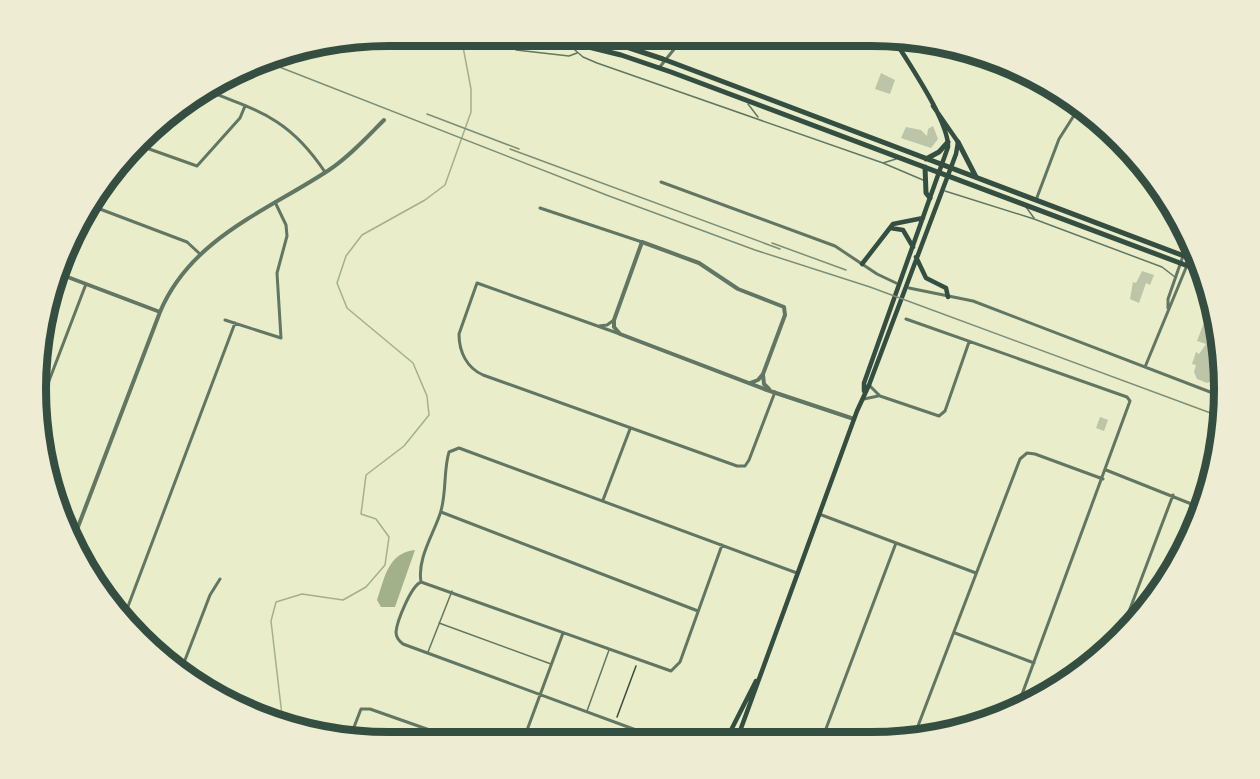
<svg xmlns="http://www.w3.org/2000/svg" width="1260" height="779" viewBox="0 0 1260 779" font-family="Cabin,sans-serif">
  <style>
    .water { fill: #a3b18a }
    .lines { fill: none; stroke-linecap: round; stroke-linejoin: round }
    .stream { stroke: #a3b18a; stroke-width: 1.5 }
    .building { fill: #bcc5a7 }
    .path { stroke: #344e41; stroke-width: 1.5 }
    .service { stroke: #617663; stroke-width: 1.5 }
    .minor { stroke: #617663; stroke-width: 3 }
    .tertiary { stroke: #617663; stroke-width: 4 }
    .secondary { stroke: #344e41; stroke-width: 4.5 }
    .trunk { stroke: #344e41; stroke-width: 5 }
    .rail { stroke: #7c8e77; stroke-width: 1.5 }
    .rim { fill: none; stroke: #344e41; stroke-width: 8 }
  </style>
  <rect width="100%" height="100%" fill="#e9edc9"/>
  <!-- water -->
  <path class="water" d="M415,550L395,607H381L377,600C385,577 388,553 415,550Z"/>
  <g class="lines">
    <!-- stream -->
    <path class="stream" d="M283,724L271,621L276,602L302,594L343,600L366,587L385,565L389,537L376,519L361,514L366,475L404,446L429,415L427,396L413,363L347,308L337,283L346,256L362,235L425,200L445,185L471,112V89L461,36"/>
  </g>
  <!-- building -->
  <path class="building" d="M881,73L895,80L890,94L875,89Z
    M933,126L938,139L931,148L901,138L906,127L921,130L927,136L928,129Z
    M1142,271L1154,275L1150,285L1146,283L1139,303L1130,299L1133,282L1136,283Z
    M1209,309L1221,343L1219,373L1214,380L1207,383L1197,379L1194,372L1196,365L1192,364L1196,352L1199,354L1206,344L1197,341Z
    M1100,417L1108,420L1104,431L1096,428Z"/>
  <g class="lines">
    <!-- path -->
    <path class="path" d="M617,717L636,666"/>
    <!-- service -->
    <path class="service" d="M568,44L583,57L597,63L883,163L923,180
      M516,50L569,56L577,53
      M748,104L758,117
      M883,163L896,159
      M945,191L1034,219L1162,267L1175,277
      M1026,207L1034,218
      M439,623L551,664
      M428,652L452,591
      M587,711L609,650"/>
    <!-- minor -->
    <path class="minor" d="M659,68L683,38
      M208,91C263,112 291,121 325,172
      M138,145L197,166L240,118L245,106
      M661,182L835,246L877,274L896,283
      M1036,200L1059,139L1080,106
      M92,206L187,242L200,254
      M540,208L642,242
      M909,288L973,301L1218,395
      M1168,308V299L1183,256
      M906,319L1127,397L1130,401L1017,708
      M225,320L281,338L277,273L287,236L286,225L275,202
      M599,326L607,325L614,320
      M620,334L477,283L459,334C459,352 467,368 483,375L737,466H745L749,460L775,392
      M1145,367L1190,258
      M869,385L880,396L939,416L945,411L969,342
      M864,399L878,396
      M39,407L86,284
      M1106,470L1199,507
      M603,500L630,429
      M441,512L698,611
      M819,514L976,573
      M421,582C417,559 433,535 440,514C447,494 443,472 449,452L459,448L797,573
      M421,582L671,671L680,662L722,545
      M421,582C411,586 397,621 396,632C396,638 399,641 403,644L666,741
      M124,617L235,323
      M1122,630L1173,495
      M955,633L1034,663
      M180,673L210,595L220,579
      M913,739L1020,459L1027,453L1035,454L1103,479
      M349,740L361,709H370L458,740
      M523,741L563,633
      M821,742L896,543"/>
    <!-- tertiary -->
    <path class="tertiary" d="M57,273L160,312
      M763,375L764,384L769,389
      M750,383L758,380L763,374L785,315L784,307L738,289L699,263L642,242L614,320V327L620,334L764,389L854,419
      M73,540L160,312C191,238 267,211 329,170C350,156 367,137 384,120"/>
    <!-- secondary -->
    <path class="secondary" d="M890,228L903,230L913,247
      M916,257L926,278L946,288L948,297
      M862,264L893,224L923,218
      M864,391V383L948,147C949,121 908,63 894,39
      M725,742L756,681
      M736,742L857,411L869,385L956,154L958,142L933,106"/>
    <!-- trunk -->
    <path class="trunk" d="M548,37L621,55L671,72L1196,269
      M596,37L663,59L1192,259
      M958,142L976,177
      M926,159L939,152L948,142
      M925,167L926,193L930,198"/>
    <!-- rail -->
    <path class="rail" d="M264,61L609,196L755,250L870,287L1216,415
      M427,114L519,149
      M510,149L780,249
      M772,243L846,270"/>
  </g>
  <!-- crop -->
  <path d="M0 0H1260V779H0ZM389 46H871A343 343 0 0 1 1214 389V389A343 343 0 0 1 871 732H389A343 343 0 0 1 46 389V389A343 343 0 0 1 389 46Z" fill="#eeecd3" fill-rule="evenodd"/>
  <path class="rim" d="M389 46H871A343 343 0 0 1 1214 389V389A343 343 0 0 1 871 732H389A343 343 0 0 1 46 389V389A343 343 0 0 1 389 46Z"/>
</svg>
